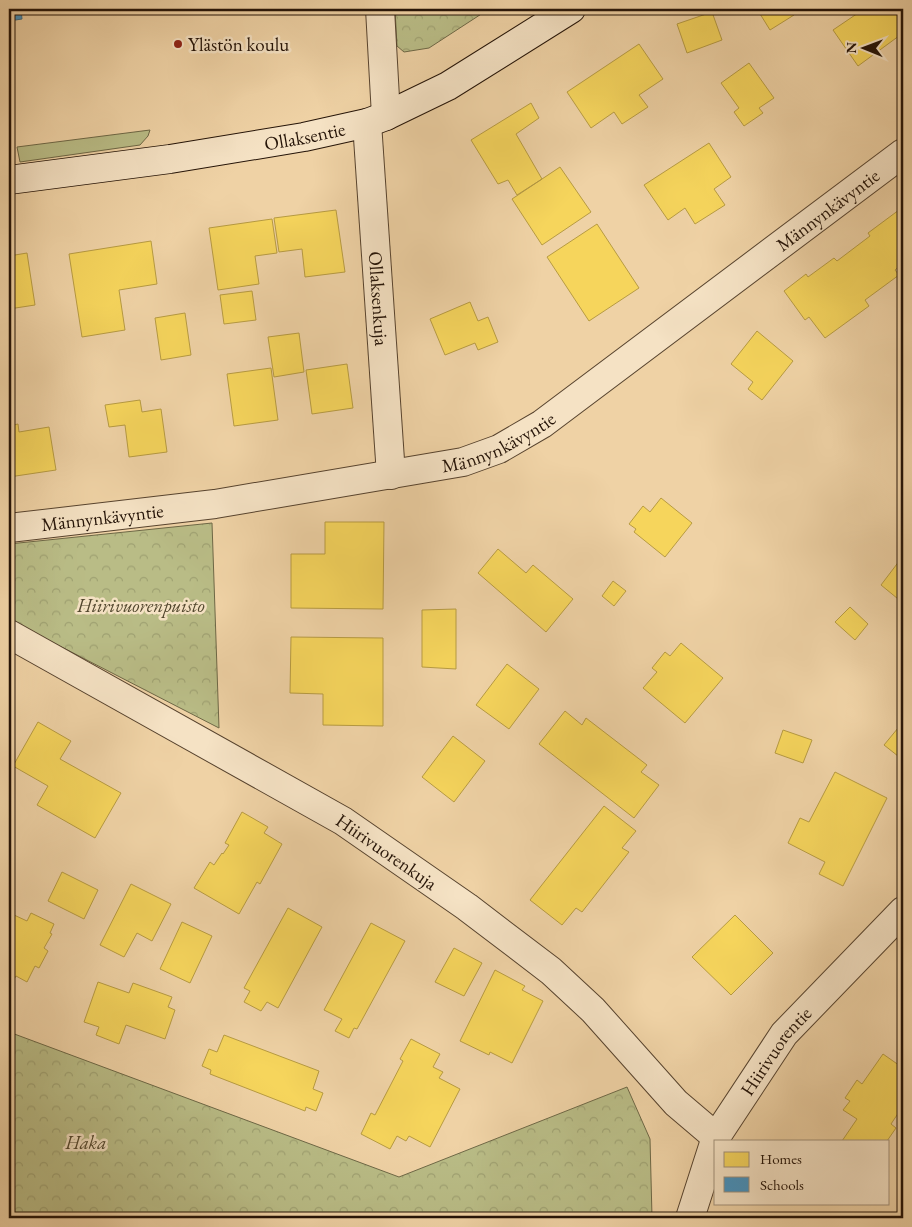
<svg xmlns="http://www.w3.org/2000/svg" width="912" height="1227" viewBox="0 0 912 1227" font-family="'EB Garamond',serif">
  <style>
    .grass { fill: #b9bc86; stroke: #6e6846 }
    .forest { fill: url(#forest-crowns); stroke: #6e6846 }
    .homes { fill: #f6d55c; stroke: #b79b42 }
    .schools { fill: #4393c3; stroke: #3a6d8b }
    .lines { fill: none; stroke-linecap: round; stroke-linejoin: round }
    .street-casing { stroke: #57432e; stroke-width: 30 }
    .secondary-casing { stroke: #241307; stroke-width: 30 }
    .street { stroke: #f5e2c4; stroke-width: 28 }
    .secondary { stroke: #f5e2c4; stroke-width: 28 }
    .poi-dot { fill: #8f2418; stroke: #f5e2c4; stroke-width: 2 }
    .labels { text-anchor: middle; dominant-baseline: central; stroke-width: 5; stroke-linejoin: round; paint-order: stroke }
    .poi-label { font-size: 19px; fill: #241307; stroke: #f5e2c4; text-anchor: start }
    .street-label { font-size: 19px; fill: #241307; stroke: #f5e2c4 }
    .park-label { font-size: 19px; font-style: italic; fill: #51462d; stroke: #f5e2c4 }
  </style>
  <defs>
    <pattern id="forest-crowns" width="20" height="18" patternUnits="userSpaceOnUse" patternTransform="scale(1.25)"><rect width="20" height="18" fill="#b9bc86"/><path d="M2 6a3 3 0 1 1 6 0M12 15a3 3 0 1 1 6 0" fill="none" stroke="#9fa172"/></pattern>
  </defs>
  <rect width="100%" height="100%" fill="#efd2a5"/>
  <filter id="stains"><feTurbulence type="fractalNoise" baseFrequency=".004" numOctaves="4"/><feColorMatrix values="0 0 0 0 .2 0 0 0 0 .09 0 0 0 0 .02 0 0 0 .5 -.17"/></filter>
  <radialGradient id="worn" r=".72"><stop offset=".6" stop-color="#630" stop-opacity="0"/><stop offset="1" stop-color="#630" stop-opacity=".3"/></radialGradient>
  <!-- grass -->
  <path class="grass" d="M150,130L148,136L140,145L20,162L17,147Z"/>
  <!-- forest -->
  <path class="forest" d="M395,9H489L429,48L404,52L397,46Z
    M212,523L219,728L9,620V544Z
    M9,1032L399,1177L627,1087L650,1139L652,1217L383,1214L381,1218H9Z"/>
  <!-- homes -->
  <path class="homes" d="M757,9H790L794,15L770,30Z
    M864,9H898L903,17V33L858,66L833,30Z
    M712,12L722,40L687,53L677,24Z
    M639,44L663,79L639,95L648,107L622,124L614,112L591,128L567,92Z
    M749,63L774,98L759,108L763,113L744,126L734,112L739,108L721,83Z
    M531,103L539,118L516,134L542,179L517,195L508,180L498,184L471,140Z
    M709,143L731,177L714,189L725,205L695,224L685,208L668,220L644,185Z
    M560,167L591,212L542,245L512,199Z
    M903,207V263L895,270L899,275L865,300L869,306L825,338L809,317L805,320L784,291L806,274L808,277L834,258L837,261L870,236L868,233Z
    M336,210L345,272L305,277L302,249L279,252L274,218Z
    M272,219L277,253L255,256L259,284L218,290L209,228Z
    M597,224L639,288L589,321L547,257Z
    M151,241L157,284L119,290L125,330L82,337L69,254Z
    M27,253L35,305L9,309V256Z
    M252,291L256,320L224,324L220,295Z
    M470,302L478,321L488,317L498,342L478,350L475,343L445,355L430,319Z
    M185,313L191,355L161,360L155,318Z
    M757,331L793,361L762,400L748,389L753,382L731,364Z
    M299,333L304,372L274,377L268,337Z
    M347,364L353,408L312,414L306,370Z
    M271,368L278,420L234,426L227,374Z
    M140,400L142,412L161,409L167,452L129,457L125,425L109,427L105,405Z
    M18,424L19,432L49,427L56,470L9,477V426Z
    M661,498L692,523L665,557L634,532L636,529L629,524L643,506L650,512Z
    M325,522H384L383,609L291,608V554H325Z
    M498,549L526,573L533,565L573,599L546,632L478,573Z
    M903,556V603L881,585Z
    M613,581L626,591L614,606L602,596Z
    M850,607L868,624L855,640L835,622Z
    M456,609V669L422,667V610Z
    M291,637L383,638V726L323,725V694L290,693Z
    M681,643L723,678L685,723L643,688L657,672L652,668L665,652L670,656Z
    M507,664L539,689L509,729L476,705Z
    M565,711L582,725L586,718L647,765L641,772L659,785L634,818L539,744Z
    M38,722L71,741L60,759L121,793L95,838L37,805L48,786L13,766Z
    M903,722V760L884,745Z
    M783,730L812,740L803,763L775,753Z
    M453,736L485,761L454,802L422,777Z
    M835,772L887,798L843,886L819,874L825,862L788,843L800,818L809,822Z
    M604,806L636,831L622,848L629,852L582,912L576,908L562,925L530,900Z
    M242,812L268,827L264,833L282,844L260,884L257,882L239,914L194,888L210,862L214,865L222,853L223,854L229,845L225,843Z
    M62,872L98,890L84,919L48,901Z
    M131,884L171,904L152,941L137,933L124,957L100,945Z
    M288,908L322,927L278,1008L267,1002L261,1011L244,1002L250,991L244,988Z
    M31,913L54,924L50,933L52,934L44,948L48,951L39,968L35,966L27,982L16,976L10,986L9,985V925L14,915L27,921Z
    M735,915L773,953L731,995L692,957Z
    M182,922L212,936L190,983L160,969Z
    M371,923L405,941L357,1029L354,1028L349,1038L335,1031L342,1019L324,1010Z
    M454,948L482,963L464,996L435,982Z
    M495,970L525,986L522,990L543,1001L512,1063L490,1052L489,1055L460,1041Z
    M98,982L129,993L133,983L172,997L168,1007L175,1010L165,1039L126,1025L119,1044L96,1035L99,1027L84,1022Z
    M224,1035L319,1071L313,1089L323,1093L316,1111L306,1107L305,1111L210,1074L211,1070L202,1066L209,1049L217,1052Z
    M411,1039L440,1054L433,1067L443,1072L439,1078L460,1089L430,1147L409,1136L406,1141L397,1136L390,1149L361,1134L371,1113L375,1115L403,1061L400,1059Z
    M883,1054L903,1068V1106L891,1124L896,1128L887,1141H842L857,1119L843,1110L850,1101L845,1098L857,1080L862,1084Z"/>
  <!-- schools -->
  <path class="schools" d="M9,9H21L22,19L9,21Z
    M219,9H244V10L219,12Z"/>
  <g class="lines">
    <defs>
      <g id="street">
        <path d="M380,9L386,116"/>
        <path id="s1" d="M367,123L391,475"/>
        <path id="s2" d="M9,528L215,504L463,462L499,449L542,424L903,153"/>
        <path id="s3" d="M9,634L343,821L467,907L551,971L593,1010L676,1103L716,1137"/>
        <path id="s4" d="M690,1218L716,1137L784,1034L903,911"/>
      </g>
      <g id="secondary">
        <path id="s5" d="M9,180L170,159L304,137L367,123L386,116L448,86L571,9"/>
      </g>
    </defs>
    <!-- street casing -->
    <use href="#street" class="street-casing"/>
    <!-- secondary casing -->
    <use href="#secondary" class="secondary-casing"/>
    <!-- street -->
    <use href="#street" class="street"/>
    <!-- secondary -->
    <use href="#secondary" class="secondary"/>
  </g>
  <!-- markers -->
  <circle class="poi-dot" cx="178" cy="44" r="5"/>
  <g class="labels">
    <!-- poi labels -->
    <g class="poi-label">
      <text x="188" y="44">Ylästön koulu</text>
    </g>
    <!-- street labels -->
    <g class="street-label">
      <text stroke="none"><textPath href="#s5" startOffset="299">Ollaksentie</textPath></text>
      <text stroke="none"><textPath href="#s2" startOffset="904">Männynkävyntie</textPath></text>
      <text stroke="none"><textPath href="#s1" startOffset="176">Ollaksenkuja</textPath></text>
      <text stroke="none"><textPath href="#s2" startOffset="499">Männynkävyntie</textPath></text>
      <text stroke="none"><textPath href="#s2" startOffset="94">Männynkävyntie</textPath></text>
      <text stroke="none"><textPath href="#s3" startOffset="436">Hiirivuorenkuja</textPath></text>
      <text stroke="none"><textPath href="#s4" startOffset="190">Hiirivuorentie</textPath></text>
    </g>
    <!-- park labels -->
    <g class="park-label">
      <text x="141" y="605">Hiirivuorenpuisto</text>
      <text x="86" y="1142">Haka</text>
    </g>
  </g>
  <!-- margin -->
  <rect width="912" height="1227" fill="none" stroke="#efd2a5" stroke-width="30"/>
  <rect x="10" y="10" width="892" height="1207" fill="none" stroke="#241307" stroke-width="2.5"/>
  <rect x="15" y="15" width="882" height="1197" fill="none" stroke="#241307"/>
  <!-- legend -->
  <rect x="714" y="1140" width="175" height="65" fill="#f5e2c4" stroke="#a18f78"/>
  <rect x="724" y="1152" width="25" height="15" fill="#f6d55c" stroke="#a18f78"/>
  <text x="760" y="1164" font-size="15" fill="#241307">Homes</text>
  <rect x="724" y="1177" width="25" height="15" fill="#4393c3" stroke="#a18f78"/>
  <text x="760" y="1190" font-size="15" fill="#241307">Schools</text>
  <!-- north arrow -->
  <g transform="translate(864 48) rotate(271)" stroke="#f5e2c4" stroke-width="4" paint-order="stroke">
  <path d="M0-4L9 19L0 12L-9 19Z" fill="#241307"/>
  <text y="-8" font-size="14" font-weight="bold" text-anchor="middle" fill="#241307">N</text>
  </g>
  <rect width="100%" height="100%" filter="url(#stains)"/>
  <rect width="100%" height="100%" fill="url(#worn)"/>
</svg>
